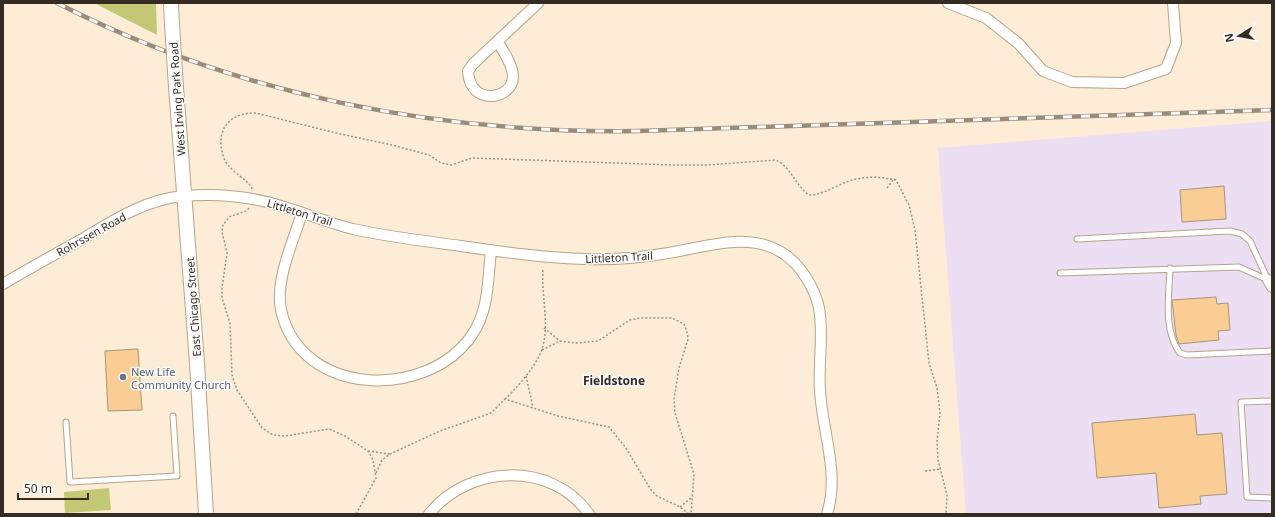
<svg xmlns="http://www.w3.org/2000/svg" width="1275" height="517" viewBox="0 0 1275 517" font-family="'Noto Sans',sans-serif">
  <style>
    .industrial { fill: #eddff3 }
    .green { fill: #c3c874 }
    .building { fill: #f9cd93; stroke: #a8957b }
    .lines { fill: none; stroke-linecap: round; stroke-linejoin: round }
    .lane-casing { stroke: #b7a38a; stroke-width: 7 }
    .street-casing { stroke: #b7a38a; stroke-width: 12 }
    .secondary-casing { stroke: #b7a38a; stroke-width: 16 }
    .path { stroke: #9f9282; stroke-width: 1.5; stroke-dasharray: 2 2; stroke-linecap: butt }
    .lane { stroke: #fff; stroke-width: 5 }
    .street { stroke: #fff; stroke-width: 10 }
    .secondary { stroke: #fff; stroke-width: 14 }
    .rail-casing { stroke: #998c7c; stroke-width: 4.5 }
    .rail { stroke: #fcfcfc; stroke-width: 3; stroke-dasharray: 9; stroke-linecap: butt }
    .secondary-bridge-casing { stroke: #b7a38a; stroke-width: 16; stroke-linecap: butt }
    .secondary-bridge { stroke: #fff; stroke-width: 14 }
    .worship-dot { fill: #6b7280; stroke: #fcfcfc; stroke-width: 1.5 }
    .labels { text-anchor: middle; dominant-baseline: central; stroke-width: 3; stroke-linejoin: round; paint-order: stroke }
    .street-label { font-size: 11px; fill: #342c22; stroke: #fcfcfc }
    .worship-label { font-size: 11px; fill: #5b616d; stroke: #fcfcfc; text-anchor: start }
    .neighbourhood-label { font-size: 12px; font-weight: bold; fill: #342c22; stroke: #fcfcfc }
  </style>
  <rect width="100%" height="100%" fill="#fdecd6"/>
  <!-- industrial -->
  <path class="industrial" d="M1272,121V514H966L938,148Z"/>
  <!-- green -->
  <path class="green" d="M94,3H156L157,35Z
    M109,488L111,510L65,513L64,492Z"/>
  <!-- building -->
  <path class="building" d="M1224,186L1226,219L1182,222L1180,190Z
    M1216,297L1217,304L1228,303L1230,330L1218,331L1219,340L1179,344L1176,335L1172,300Z
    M138,349L142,410L108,411L105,351Z
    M1195,414L1197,435L1222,433L1227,494L1200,496L1201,504L1159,508L1156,473L1097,478L1092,423Z"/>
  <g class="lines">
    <defs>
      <path id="lane" d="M1077,239L1230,231L1242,234L1250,241L1268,280
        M1170,268C1169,295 1163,331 1180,353L1187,355L1272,351
        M1060,273L1239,267L1268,280
        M1272,401L1241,402L1247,497L1272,498
        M66,422L70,482L177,476L173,416"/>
      <path id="street" d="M948,3L986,18L1019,44L1043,71L1072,82L1124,83L1166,69L1176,43L1173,3
        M497,42C503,49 513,67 513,76C514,99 470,108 468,71L473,64L538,3
        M302,213C293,242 275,280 281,310C300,397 427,401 472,335C489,311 488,278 491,250
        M1268,280L1272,287
        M3,284C30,268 57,253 84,238C114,220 147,199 183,196C216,193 249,196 281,206C305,213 329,223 353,229C389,237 425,241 461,246C503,252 544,258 586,259C611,260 637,258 662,254C701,249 748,229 784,254C801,265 815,289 819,308C824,335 818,363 820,390C822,431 840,473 827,514
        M429,514C468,465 551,460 589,514"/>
      <path id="secondary" d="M171,3L172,25
        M176,87L197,363L206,514"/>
    </defs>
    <!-- lane casing -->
    <use href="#lane" class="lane-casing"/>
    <!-- street casing -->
    <use href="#street" class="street-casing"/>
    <!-- secondary casing -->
    <use href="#secondary" class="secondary-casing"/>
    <!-- path -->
    <path class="path" d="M887,188L893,180
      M252,189C250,180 229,172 224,158C214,131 229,112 256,113L336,133L392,145L429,155L441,163L451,165L472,158L673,165H707L776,160C792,168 795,185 809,195C821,195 832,188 844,183C860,176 879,176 896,180L909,205L915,230L929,363L937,388L940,413L937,442L938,460L947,495L946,514
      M249,208L246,211L229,217L223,225L222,232L227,253L222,288V298L230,323L232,375L237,390L262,428L273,435L285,436L329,429L345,436L368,451L373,460L376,478L356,514
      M544,328L560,341
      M542,350L560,341L577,343L598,341L630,320L640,318H672L684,324L687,332L688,339L679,368L674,399L675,413L694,474L691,514
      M526,376L533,407
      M505,399C517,388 537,365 542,349C550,325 541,295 543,269
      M368,451L390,454
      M925,471L941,469
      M376,473L382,460L390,454L440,431L491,413L505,399L558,416L609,427L626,448L651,490L657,496L680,507L689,514
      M680,507L691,498"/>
    <!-- lane -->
    <use href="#lane" class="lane"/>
    <!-- street -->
    <use href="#street" class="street"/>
    <!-- secondary -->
    <use href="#secondary" class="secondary"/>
    <defs>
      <path id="rail" d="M57,3C237,95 438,134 639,131L1272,110"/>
    </defs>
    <!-- rail casing -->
    <use href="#rail" class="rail-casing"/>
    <!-- rail -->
    <use href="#rail" class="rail"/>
    <defs>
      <path id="secondary-bridge" d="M172,25L176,87"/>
    </defs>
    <!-- secondary-bridge casing -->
    <use href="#secondary-bridge" class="secondary-bridge-casing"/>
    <!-- secondary-bridge -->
    <use href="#secondary-bridge" class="secondary-bridge"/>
  </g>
  <!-- markers -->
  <circle class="worship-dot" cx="123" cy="377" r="4"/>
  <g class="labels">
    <!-- street labels -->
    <g class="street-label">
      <text transform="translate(177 99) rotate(-94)">West Irving Park Road</text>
      <text transform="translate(300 212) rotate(17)">Littleton Trail</text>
      <text transform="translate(91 234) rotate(-29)">Rohrssen Road</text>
      <text transform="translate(619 257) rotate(-3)">Littleton Trail</text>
      <text transform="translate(193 307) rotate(-94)">East Chicago Street</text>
    </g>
    <!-- worship labels -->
    <g class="worship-label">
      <text x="131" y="371">New Life<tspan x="131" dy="13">Community Church</tspan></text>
    </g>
    <!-- neighbourhood labels -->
    <g class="neighbourhood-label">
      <text x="614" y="380">Fieldstone</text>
    </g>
  </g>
  <!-- border -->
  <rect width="1275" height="517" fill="none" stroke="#342c22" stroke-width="8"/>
  <!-- north arrow -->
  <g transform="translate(1239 36) rotate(259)" stroke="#fcfcfc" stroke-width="3" paint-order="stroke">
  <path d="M0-3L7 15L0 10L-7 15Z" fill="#342c22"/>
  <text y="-6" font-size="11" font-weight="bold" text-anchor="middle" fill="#342c22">N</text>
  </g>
  <!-- scale -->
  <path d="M18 493v6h70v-6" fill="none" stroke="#342c22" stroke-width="2"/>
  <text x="24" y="493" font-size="12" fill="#342c22" stroke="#fcfcfc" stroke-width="3" paint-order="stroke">50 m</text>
</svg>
